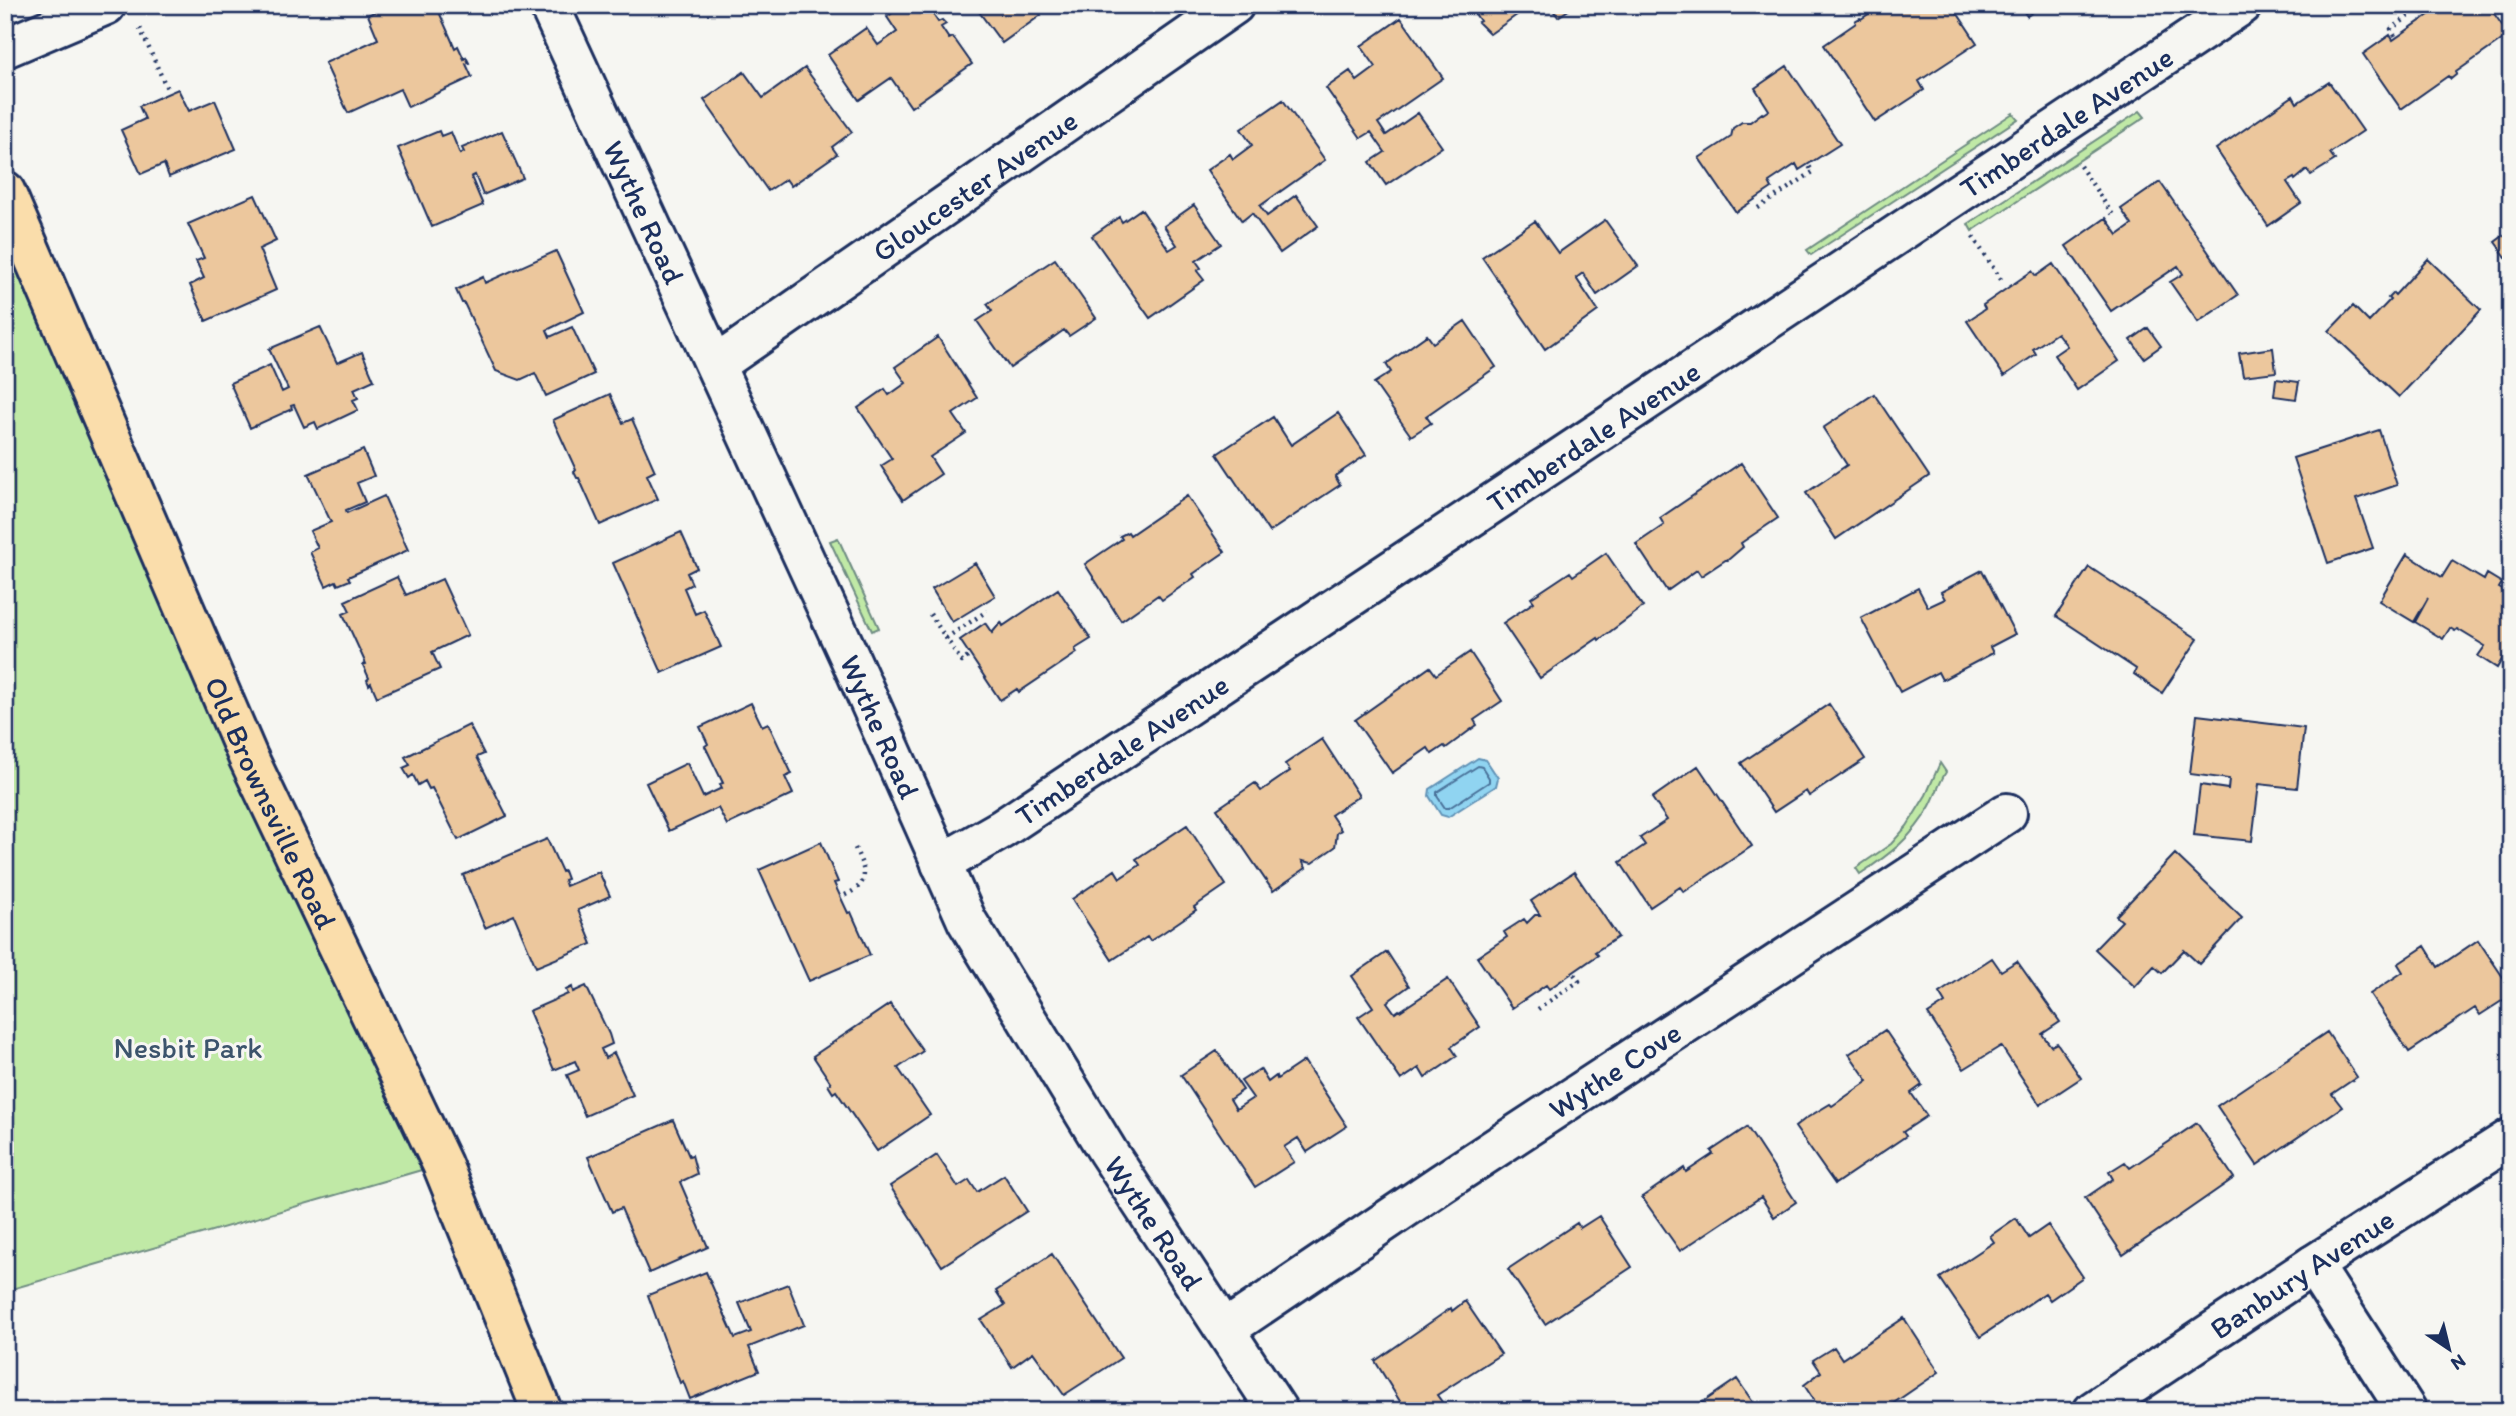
<svg xmlns="http://www.w3.org/2000/svg" width="2516" height="1416" viewBox="0 0 2516 1416" font-family="Itim,sans-serif">
  <style>
    .green { fill: #c0e9a6; stroke: #6e8c82; stroke-width: 2 }
    .water { fill: #90d4f1; stroke: #6192b6; stroke-width: 2 }
    .lines { fill: none; stroke-linecap: round; stroke-linejoin: round }
    .shore { stroke: #4a7199; stroke-width: 2 }
    .building { fill: #ecc79d; stroke: #1b2f5e; stroke-width: 2 }
    .minor-casing { stroke: #1b2f5e; stroke-width: 44 }
    .major-casing { stroke: #1b2f5e; stroke-width: 44 }
    .path { stroke: #1b2f5e; stroke-width: 4.5; stroke-dasharray: 2 5; stroke-linecap: butt }
    .minor { stroke: #f6f6f2; stroke-width: 38 }
    .major { stroke: #faddab; stroke-width: 38 }
    .labels { text-anchor: middle; dominant-baseline: central; stroke-width: 6; stroke-linejoin: round; paint-order: stroke }
    .street-label { font-size: 30px; fill: #1b2f5e; stroke: #f6f6f2 }
    .park-label { font-size: 30px; fill: #3c546c; stroke: #f6f6f2 }
  </style>
  <rect width="100%" height="100%" fill="#f6f6f2"/>
  <filter id="ink" filterUnits="userSpaceOnUse"><feTurbulence type="fractalNoise" baseFrequency=".0143" numOctaves="2"/><feDisplacementMap in="SourceGraphic" scale="14" xChannelSelector="R" yChannelSelector="G"/><feConvolveMatrix kernelMatrix="1 2 1 2 8 2 1 2 1" color-interpolation-filters="sRGB"/></filter>
  <g filter="url(#ink)">
    <!-- green -->
    <path class="green" d="M2140,111L2145,117L1972,231L1968,224Z
      M2013,113L2018,119L1811,255L1807,250Z
      M5,202L442,1164L5,1291Z
      M838,538L879,628L872,631L830,541Z
      M1940,763L1946,772C1939,783 1936,795 1930,806C1913,837 1889,855 1860,874L1856,868L1891,844L1907,826L1926,795Z"/>
    <!-- water -->
    <path class="water" d="M1478,758L1486,760L1498,778L1496,786L1448,817L1441,815L1429,796L1430,789Z"/>
    <g class="lines">
      <!-- shore -->
      <path class="shore" d="M1478,766L1482,767L1489,778V782L1449,808H1445L1437,796V792Z"/>
    </g>
    <!-- building -->
    <path class="building" d="M388,5H436L455,48L458,46L464,59L466,57L469,63L466,64L472,77L408,107L400,89L348,113L325,63L378,39L368,15Z
      M903,5H930L935,11L932,13L938,22L942,20L946,24L941,27L949,39L953,37L972,64L911,107L891,78L859,100L828,55L866,28L878,45L897,32L887,17Z
      M974,5H1034L1041,15L1002,43Z
      M1469,5H1531L1490,34L1478,22L1480,21Z
      M1535,5H1576L1558,17L1550,6L1540,13Z
      M1882,5H1952L1977,43L1919,81L1924,90L1875,122L1824,45L1856,23L1855,21L1860,18L1861,19Z
      M2019,5H2043L2027,16Z
      M2443,5L2445,8L2449,5H2488L2509,35L2456,72L2457,74L2451,79L2448,76L2401,109L2363,54L2390,35L2393,40Z
      M1401,18L1443,78L1378,123L1386,135L1418,113L1442,147L1386,185L1370,162L1385,152L1371,132L1361,138L1326,88L1350,71L1357,81L1376,67L1361,46Z
      M1787,66L1840,144L1799,170L1796,164L1769,182L1772,188L1736,212L1699,158L1731,137L1733,128L1742,122H1750L1762,113L1763,114L1769,110L1755,88Z
      M805,68L852,132L832,147L837,154L791,186L786,179L768,191L704,100L744,72L763,98Z
      M2329,82L2363,131L2330,153L2335,160L2311,175L2307,170L2295,180L2294,178L2287,182L2301,203L2268,226L2216,149L2293,96L2297,103Z
      M178,89L189,111L215,100L236,149L169,177L164,164L141,174L121,130L145,119L139,106Z
      M2511,90V105L2504,95Z
      M1283,100L1325,160L1260,206L1267,216L1296,195L1318,226L1280,253L1252,213L1242,221L1207,170L1230,154L1233,159L1252,145L1241,129Z
      M439,131L441,136L451,132L460,154L464,152L462,148L502,131L523,178L483,195L475,175L471,177L483,205L432,227L398,148Z
      M2160,182L2238,295L2198,322L2170,282L2183,274L2178,266L2111,311L2066,246L2106,218L2118,235L2132,225L2121,209Z
      M255,195L276,241L259,249L276,290L206,321L190,285L204,278L196,261L204,258L188,224Z
      M1194,205L1221,244L1196,261L1201,268L1197,271L1204,280L1150,318L1092,236L1119,217L1122,222L1141,209L1169,250L1177,245L1164,226Z
      M1605,220L1638,266L1597,295L1583,273L1576,278L1598,311L1545,349L1482,257L1535,221L1558,253Z
      M2511,230V264L2495,242Z
      M556,251L584,312L547,330L550,337L572,327L594,374L546,396L535,373L520,380L496,371L464,303H462L456,290L483,277L485,283Z
      M1055,259L1096,318L1069,336L1064,330L1010,368L977,321L992,311L987,304Z
      M2428,259L2481,310L2399,397L2329,331L2353,306L2369,322L2390,300L2388,298L2393,293L2395,295Z
      M2053,264L2119,361L2077,390L2054,355L2067,346L2057,333L2033,349L2036,354L2004,376L1967,321L1985,309L1983,305L2032,271L2036,276Z
      M1465,321L1496,367L1426,416L1431,423L1411,436L1374,383L1391,372L1386,364L1427,335L1433,343Z
      M320,327L337,363L362,352L374,380L354,389L358,398L353,400L358,410L318,429L315,422L304,427L294,405L291,406L292,409L250,428L230,383L270,365L282,392L288,389L269,349Z
      M2148,328L2161,346L2144,358L2131,340Z
      M938,337L977,398L953,414L966,433L930,457L941,474L903,500L881,466L892,459L858,408L885,389L889,395L906,383L895,367Z
      M2273,348L2276,372L2243,376L2239,353Z
      M2276,379L2299,382L2296,399L2274,396Z
      M610,394L623,423L632,419L655,471L647,475L658,499L600,525L579,478H577L574,472L576,470L553,420Z
      M1874,394L1929,476L1836,539L1806,493L1847,465L1823,428Z
      M1338,413L1366,455L1335,476L1340,485L1269,532L1217,454L1273,417L1291,445Z
      M2379,430L2397,485L2356,499L2373,548L2328,563L2293,458Z
      M363,450L374,476L357,483L365,502L346,510L347,513L384,496L408,550L348,577L350,580L338,585L336,581L326,586L310,552L318,548L310,531L331,522L308,474Z
      M1741,463L1778,518L1741,543L1743,547L1728,560L1727,559L1701,576L1697,570L1667,591L1636,544L1664,525L1660,518Z
      M1187,496L1225,552L1193,574L1195,577L1162,600L1158,595L1121,621L1085,564L1122,539L1120,536L1128,532L1130,535Z
      M681,532L697,568L687,573L692,584L684,588L695,614L704,610L721,647L662,673L613,563Z
      M1606,553L1643,607L1599,640L1598,638L1540,678L1503,623L1534,602L1531,598L1570,572L1573,576Z
      M2407,554L2442,577L2452,561L2484,580L2487,574L2502,583L2499,588L2511,595V644L2497,668L2478,656L2485,646L2457,629L2455,631L2450,628L2443,639L2415,622L2428,598L2414,622L2379,601Z
      M975,563L995,596L952,622L932,589Z
      M2089,567L2198,639L2162,693L2134,674L2136,669L2056,616Z
      M1982,570L2015,634L1990,647L1993,653L1942,680L1938,672L1900,692L1861,618L1918,588L1928,607L1945,599L1941,592Z
      M397,577L406,595L442,579L468,635L432,652L440,669L377,697L371,683L369,685L367,680L369,678L363,665L366,664L343,614L350,611L345,601Z
      M1058,589L1091,639L1075,649L1077,653L1019,692L1017,689L1000,700L960,640L985,623L992,633L1001,622L1003,626Z
      M1470,652L1502,701L1474,720L1477,725L1446,748L1444,746L1432,754L1428,748L1392,773L1355,720L1430,667L1436,675Z
      M751,703L762,726L768,723L792,774L785,777L793,794L727,825L718,808L669,831L646,783L687,763L703,797L722,788L720,784L723,783L705,746L708,744L700,727Z
      M1829,704L1865,759L1809,796L1806,791L1774,812L1741,763Z
      M2197,715L2304,728L2297,788L2259,784L2252,841L2194,835L2200,785L2228,789L2229,779L2190,774Z
      M469,725L484,754L477,757L507,816L458,840L432,788L429,789L425,781L418,785L413,775L409,778L403,768L410,765L405,757Z
      M1322,739L1359,796L1331,815L1341,830L1337,833L1335,847L1312,863L1302,861L1306,868L1273,891L1217,809L1255,783L1261,791L1290,771L1285,764Z
      M1698,766L1752,846L1684,892L1680,887L1650,907L1620,862L1645,845L1640,838L1667,820L1652,798Z
      M1187,825L1226,885L1194,907L1196,910L1164,932L1150,941L1147,937L1112,960L1072,899L1115,870L1120,878L1140,865L1136,859Z
      M547,839L562,872L564,871L567,879L564,880L566,886L599,872L610,896L578,910L592,944L536,967L514,915L485,928L463,875Z
      M821,842L838,882L834,883L848,913L851,912L870,955L809,981L759,870Z
      M2175,854L2242,918L2199,964L2184,950L2162,973L2154,966L2135,987L2095,949L2122,921L2116,916Z
      M1574,872L1618,937L1595,952L1598,955L1549,989L1546,985L1512,1008L1477,957L1507,937L1504,932L1524,919L1527,923L1535,915H1540L1531,901Z
      M2478,940L2511,989V995L2480,1015L2475,1008L2409,1052L2370,994L2403,972L2398,964L2425,946L2438,967Z
      M1387,952L1409,986L1387,1002L1395,1013L1399,1010L1400,1011L1448,979L1480,1027L1451,1047L1457,1056L1425,1078L1419,1068L1401,1080L1358,1017L1373,1007L1352,976Z
      M1992,958L2001,971L2017,961L2060,1022L2042,1034L2051,1046L2057,1043L2081,1078L2040,1105L2001,1046L1964,1069L1928,1014L1945,1003L1939,993Z
      M586,986L609,1034L612,1044L601,1049L605,1058L614,1053L633,1095L585,1116L567,1075L579,1070L575,1061L554,1070L529,1011L568,994L566,990L572,987L573,992Z
      M890,1004L923,1051L898,1068L930,1115L877,1151L836,1091L833,1093L828,1085L831,1083L813,1056Z
      M1885,1030L1922,1085L1911,1093L1927,1116L1903,1132L1906,1136L1835,1184L1795,1127L1805,1119L1830,1104L1832,1106L1868,1081L1849,1054Z
      M2327,1032L2357,1077L2332,1094L2342,1107L2257,1165L2217,1106Z
      M1217,1051L1243,1090L1230,1099L1236,1109L1253,1098L1241,1081L1260,1069L1268,1082L1276,1076L1277,1079L1304,1061L1347,1126L1307,1152L1298,1138L1284,1147L1294,1162L1255,1187L1181,1075Z
      M673,1120L689,1156L692,1155L697,1174L680,1182L708,1247L649,1273L621,1208L612,1212L588,1157Z
      M2197,1123L2234,1178L2123,1255L2085,1198L2113,1179L2109,1172L2125,1162L2130,1168Z
      M1747,1127L1796,1202L1774,1217L1761,1197L1680,1251L1642,1197L1684,1168L1686,1172L1713,1154L1711,1151Z
      M937,1155L958,1187L969,1180L977,1192L1004,1175L1027,1211L942,1266L890,1186Z
      M1599,1216L1632,1267L1545,1324L1508,1269L1577,1223L1580,1228Z
      M2016,1218L2029,1238L2048,1225L2083,1277L2050,1300L2045,1293L1980,1337L1940,1278L1994,1242L1990,1236Z
      M1052,1254L1121,1358L1064,1395L1033,1352L1012,1367L981,1320L1005,1305L996,1291Z
      M706,1272L735,1338L751,1332L739,1303L788,1284L804,1325L749,1347L759,1371L690,1399L683,1381L680,1383L648,1295Z
      M1465,1301L1501,1354L1437,1395L1442,1402L1429,1411H1406L1375,1361L1451,1308L1452,1311Z
      M1904,1318L1939,1372L1882,1411H1821L1804,1385L1821,1372L1813,1360L1834,1347L1842,1359Z
      M1737,1379L1759,1411H1690Z"/>
    <g class="lines">
      <defs>
        <g id="minor">
          <path id="s1" d="M549,5L850,658L967,921L1108,1152L1278,1411"/>
          <path d="M5,48L106,5"/>
          <path id="s2" d="M716,365L1234,5"/>
          <path id="s3" d="M941,864L1002,829L2242,5"/>
          <path d="M2313,1265L2407,1411"/>
          <path id="s4" d="M1226,1329L1442,1183L2007,813"/>
          <path id="s5" d="M2093,1411L2313,1265L2511,1138"/>
        </g>
        <g id="major">
          <path id="s6" d="M5,191L248,757L442,1164L542,1411"/>
        </g>
      </defs>
      <!-- minor casing -->
      <use href="#minor" class="minor-casing"/>
      <!-- major casing -->
      <use href="#major" class="major-casing"/>
      <!-- path -->
      <path class="path" d="M140,28L168,91
        M2395,36L2391,29L2425,5
        M2080,166L2113,215
        M1758,208L1813,172L1809,166
        M1973,237L2002,281
        M930,614L962,662L968,657
        M946,638L987,611
        M845,895C872,883 865,870 855,848
        M1538,1009L1579,981L1574,974"/>
      <!-- minor -->
      <use href="#minor" class="minor"/>
      <!-- major -->
      <use href="#major" class="major"/>
    </g>
  </g>
  <g class="labels">
    <!-- street labels -->
    <g class="street-label">
      <text stroke="none"><textPath href="#s3" startOffset="1348">Timberdale Avenue</textPath></text>
      <text stroke="none"><textPath href="#s2" startOffset="315">Gloucester Avenue</textPath></text>
      <text stroke="none"><textPath href="#s1" startOffset="228">Wythe Road</textPath></text>
      <text stroke="none"><textPath href="#s3" startOffset="780">Timberdale Avenue</textPath></text>
      <text stroke="none"><textPath href="#s1" startOffset="794">Wythe Road</textPath></text>
      <text stroke="none"><textPath href="#s3" startOffset="214">Timberdale Avenue</textPath></text>
      <text stroke="none"><textPath href="#s6" startOffset="667">Old Brownsville Road</textPath></text>
      <text stroke="none"><textPath href="#s4" startOffset="467">Wythe Cove</textPath></text>
      <text stroke="none"><textPath href="#s1" startOffset="1362">Wythe Road</textPath></text>
      <text stroke="none"><textPath href="#s5" startOffset="250">Banbury Avenue</textPath></text>
    </g>
    <!-- park labels -->
    <g class="park-label">
      <text x="188" y="1047">Nesbit Park</text>
    </g>
  </g>
  <!-- margin -->
  <rect width="2516" height="1416" fill="none" stroke="#f6f6f2" stroke-width="28"/>
  <rect x="14" y="14" width="2488" height="1388" fill="none" stroke="#1b2f5e" stroke-width="2.5" filter="url(#ink)"/>
  <!-- north arrow -->
  <g transform="translate(2449 1349) rotate(145)" stroke="#f6f6f2" stroke-width="5" paint-order="stroke">
  <path d="M0-5L12 26L0 18L-12 26Z" fill="#1b2f5e"/>
  <text y="-10" font-size="19" font-weight="bold" text-anchor="middle" fill="#1b2f5e">N</text>
  </g>
</svg>
